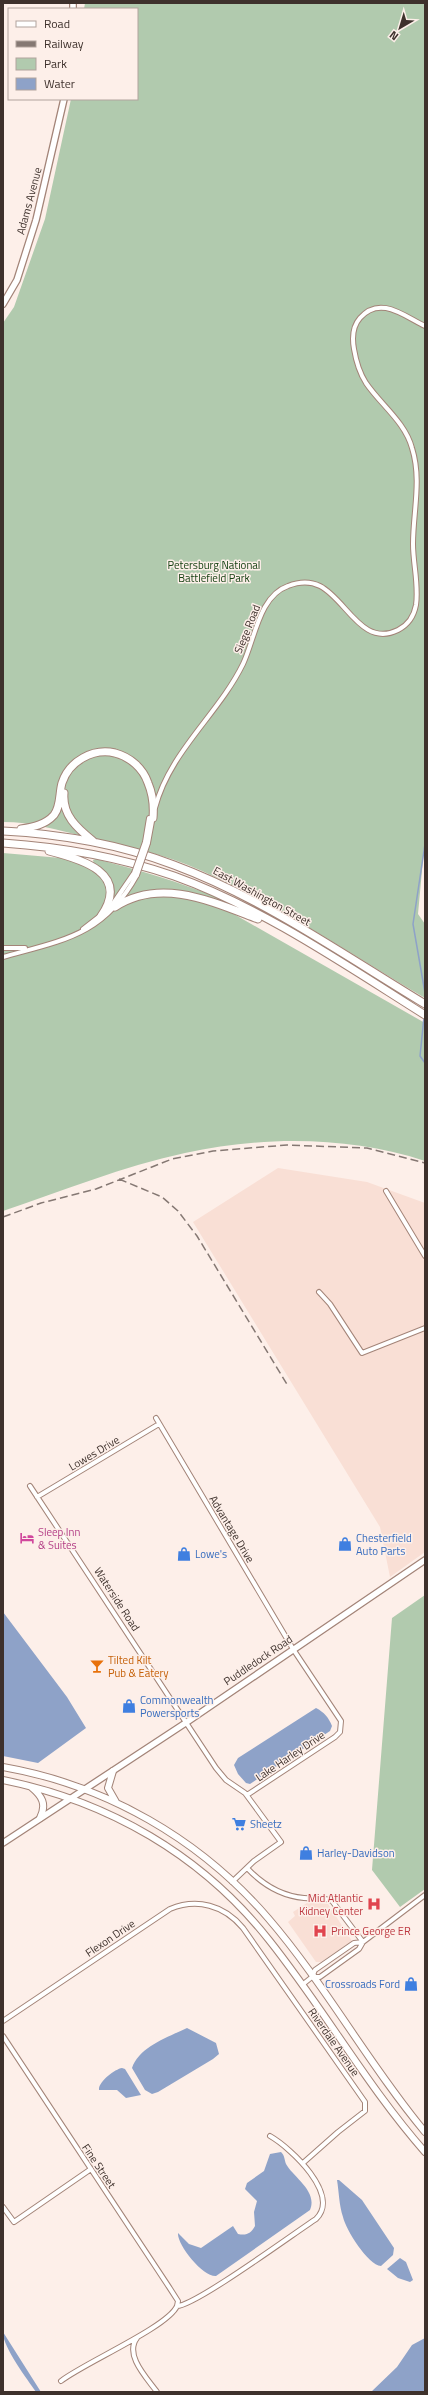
<svg xmlns="http://www.w3.org/2000/svg" width="428" height="2395" viewBox="0 0 428 2395" font-family="'Titillium Web',sans-serif">
  <style>
    .built { fill: #f9dfd5 }
    .green { fill: #b1caae }
    .water { fill: #8ea2c8 }
    .lines { fill: none; stroke-linecap: round; stroke-linejoin: round }
    .stream { stroke: #8ea2c8; stroke-width: 1.5 }
    .street-casing { stroke: #a38478; stroke-width: 6 }
    .secondary-casing { stroke: #a38478; stroke-width: 8 }
    .primary-casing { stroke: #a38478; stroke-width: 8 }
    .highway-casing { stroke: #a38478; stroke-width: 9 }
    .street { stroke: #fff; stroke-width: 4 }
    .secondary { stroke: #fff; stroke-width: 5.5 }
    .primary { stroke: #fff; stroke-width: 6 }
    .highway { stroke: #fff; stroke-width: 7 }
    .rail { stroke: #857873; stroke-width: 1.5; stroke-dasharray: 8 4; stroke-linecap: butt }
    .street-bridge-casing { stroke: #a38478; stroke-width: 6; stroke-linecap: butt }
    .street-bridge { stroke: #fff; stroke-width: 4 }
    .labels { text-anchor: middle; dominant-baseline: central; stroke-width: 3; stroke-linejoin: round; paint-order: stroke }
    .street-label { font-size: 11px; fill: #3e312c; stroke: #fdefe9 }
    .park-label { font-size: 11px; fill: #154112; stroke: #fdefe9 }
    .hotel-label { font-size: 11px; fill: #b23c85; stroke: #fdefe9; text-anchor: start }
    .shop-label { font-size: 11px; fill: #366cbe; stroke: #fdefe9; text-anchor: start }
    .food-label { font-size: 11px; fill: #c56008; stroke: #fdefe9; text-anchor: start }
    .health-label { font-size: 11px; fill: #be3a42; stroke: #fdefe9; text-anchor: end }
  </style>
  <rect width="100%" height="100%" fill="#fdefe9"/>
  <!-- built -->
  <path class="built" d="M278,1168L367,1182L425,1203V1552L390,1577L380,1527L193,1222Z
    M310,1901L328,1904L352,1941L321,1962H316L288,1922L295,1916L293,1912Z"/>
  <!-- green -->
  <path class="green" d="M85,3H425V838L418,914L425,924V998C352,955 279,905 202,871C165,854 126,846 86,837C58,830 32,822 3,822V323L14,307L45,219L71,99H137V9H84Z
    M3,853L61,858L94,864L93,860L96,859C139,870 180,882 221,899L225,909L425,1023V1161C348,1136 264,1136 185,1153C123,1166 63,1191 3,1211Z
    M425,1595V1889L400,1907L372,1870L392,1618Z"/>
  <!-- water -->
  <path class="water" d="M3,1612L67,1697L86,1728L38,1763L3,1756Z
    M316,1708C324,1712 329,1718 332,1726L330,1731L250,1784L246,1783L238,1774L234,1765L238,1758Z
    M187,2028L216,2043L219,2054L213,2059L158,2092L152,2094L145,2090L132,2068C139,2047 168,2037 187,2028Z
    M122,2068L125,2069L141,2095L126,2098L117,2090H99C98,2082 115,2069 122,2068Z
    M281,2152C285,2156 284,2159 286,2164C293,2177 318,2191 310,2210L216,2276C203,2277 177,2245 178,2233L189,2244L201,2248L233,2226L238,2234C247,2236 251,2233 255,2226L254,2212L257,2201L245,2189L247,2183L264,2171L270,2154Z
    M337,2180H339L362,2200L394,2248L393,2255L381,2266C368,2265 346,2230 343,2217C339,2205 339,2192 337,2180Z
    M400,2258L406,2262L413,2280L410,2282L398,2278L387,2269Z
    M3,2332L41,2392H36C27,2379 2,2346 3,2332Z
    M425,2338V2392H371L397,2367L412,2345Z"/>
  <g class="lines">
    <!-- stream -->
    <path class="stream" d="M425,844L413,924L425,993
      M424,1017L420,1056L425,1063"/>
    <defs>
      <path id="street" d="M155,808C170,751 218,715 243,664C255,639 259,596 288,586C298,582 310,581 320,586C346,599 362,648 398,630C408,625 414,616 416,605C419,585 413,564 413,544C413,512 422,480 412,448C405,422 381,405 366,383C359,372 356,361 354,349C352,338 353,326 360,318C380,295 404,316 425,326
        M145,842L149,818
        M148,843L153,816
        M83,929L110,908L134,873
        M3,948H25
        M3,957C64,940 104,935 137,875
        M386,1191L425,1256
        M319,1292L330,1304L362,1353L425,1328
        M156,1418L293,1649L341,1721L340,1732L335,1737L247,1795
        M30,1486L216,1768L226,1780L245,1793L281,1842L254,1861L232,1882
        M37,1497L159,1424
        M247,1868C262,1884 282,1896 304,1898C313,1899 324,1897 332,1901L363,1942
        M312,1977H320L359,1949L363,1942L425,1895
        M302,1985L312,1977L315,1970L354,1943L363,1942
        M3,2021L170,1909C197,1898 224,1905 243,1928L365,2102V2111L338,2132L303,2163
        M3,2036L169,2287L178,2301L177,2306
        M3,2207L14,2222L91,2169
        M177,2306C195,2306 293,2234 316,2219C341,2195 291,2148 270,2136
        M137,2338C124,2355 147,2378 157,2392
        M61,2381C84,2363 168,2327 177,2306"/>
      <path id="secondary" d="M73,9V3
        M3,304L17,280L36,220L64,99
        M3,1843L187,1722L425,1560"/>
      <path id="primary" d="M3,1767C106,1785 200,1839 268,1918C325,1984 369,2065 425,2132
        M113,1771L108,1788L116,1802
        M3,1780C108,1801 202,1855 269,1940C324,2009 367,2086 425,2152
        M31,1787C42,1796 47,1804 40,1818"/>
      <path id="highway" d="M64,793C62,815 77,828 93,841
        M21,829C33,827 45,825 54,815C61,806 59,793 62,783C69,761 93,748 115,753C130,757 143,768 148,783C153,795 154,806 153,818
        M3,831C62,834 119,844 174,865C263,898 344,955 425,1004
        M3,843C62,847 119,857 174,876C261,907 347,966 425,1015
        M49,851C81,859 131,873 101,916
        M115,907C161,877 213,902 258,919"/>
    </defs>
    <!-- street casing -->
    <use href="#street" class="street-casing"/>
    <!-- secondary casing -->
    <use href="#secondary" class="secondary-casing"/>
    <!-- primary casing -->
    <use href="#primary" class="primary-casing"/>
    <!-- highway casing -->
    <use href="#highway" class="highway-casing"/>
    <!-- street -->
    <use href="#street" class="street"/>
    <!-- secondary -->
    <use href="#secondary" class="secondary"/>
    <!-- primary -->
    <use href="#primary" class="primary"/>
    <!-- highway -->
    <use href="#highway" class="highway"/>
    <!-- rail -->
    <path class="rail" d="M119,1179L162,1197L178,1211L197,1236L288,1386
      M3,1217L41,1203L96,1189L172,1159L213,1151L287,1145L367,1148L425,1163"/>
    <defs>
      <path id="street-bridge" d="M134,873L145,842
        M137,875L148,843"/>
    </defs>
    <!-- street-bridge casing -->
    <use href="#street-bridge" class="street-bridge-casing"/>
    <!-- street-bridge -->
    <use href="#street-bridge" class="street-bridge"/>
  </g>
  <!-- icons -->
  <defs>
    <symbol id="hotel-bare" viewBox="-9 -9 18 18"><path d="M-6-4.5h1.5V1H6V5H4.5V3h-9V5H-6ZM-4 0a1.8 1.8 0 1 1 3.6 0ZM.5 0V-2.5h3Q6-2.5 6 0Z" fill="#d1479c" stroke="#fdefe9" stroke-width="2.5" paint-order="stroke"/></symbol>
    <symbol id="shop-bare" viewBox="-9 -9 18 18"><path d="M-5-2.5h2.3a2.7 3.5 0 0 1 5.4 0H5L5.5 6h-11ZM-1.5-2.5h3a1.5 2.3 0 0 0-3 0Z" fill="#3f7fe0" stroke="#fdefe9" stroke-width="2.5" paint-order="stroke"/></symbol>
    <symbol id="bar-bare" viewBox="-9 -9 18 18"><path d="M-6-5H6L.8 .8V4.5H3.5V6h-7V4.5H-.8V.8Z" fill="#e8710a" stroke="#fdefe9" stroke-width="2.5" paint-order="stroke"/></symbol>
    <symbol id="supermarket-bare" viewBox="-9 -9 18 18"><path d="M-6-5.5h2.5l.6 2H6L4.5 2H-2.5L-4.4-4H-6ZM-1.5 3.2a1.3 1.3 0 1 0 .1 0ZM3 3.2a1.3 1.3 0 1 0 .1 0Z" fill="#3f7fe0" stroke="#fdefe9" stroke-width="2.5" paint-order="stroke"/></symbol>
    <symbol id="hospital-bare" viewBox="-9 -9 18 18"><path d="M-5-5h3v3.5h4V-5h3V5h-3V1.5h-4V5h-3Z" fill="#e0444e" stroke="#fdefe9" stroke-width="2.5" paint-order="stroke"/></symbol>
  </defs>
  <g fill-rule="evenodd">
    <use href="#hotel-bare" x="17" y="1528" width="20" height="20"/>
    <use href="#shop-bare" x="335" y="1534" width="20" height="20"/>
    <use href="#shop-bare" x="174" y="1544" width="20" height="20"/>
    <use href="#bar-bare" x="87" y="1656" width="20" height="20"/>
    <use href="#shop-bare" x="119" y="1696" width="20" height="20"/>
    <use href="#supermarket-bare" x="229" y="1814" width="20" height="20"/>
    <use href="#shop-bare" x="296" y="1843" width="20" height="20"/>
    <use href="#hospital-bare" x="364" y="1894" width="20" height="20"/>
    <use href="#hospital-bare" x="310" y="1921" width="20" height="20"/>
    <use href="#shop-bare" x="401" y="1974" width="20" height="20"/>
  </g>
  <g class="labels">
    <!-- street labels -->
    <g class="street-label">
      <text transform="translate(29 201) rotate(-75)">Adams Avenue</text>
      <text transform="translate(247 629) rotate(-68)">Siege Road</text>
      <text transform="translate(262 896) rotate(29)">East Washington Street</text>
      <text transform="translate(94 1453) rotate(-31)">Lowes Drive</text>
      <text transform="translate(232 1529) rotate(59)">Advantage Drive</text>
      <text transform="translate(117 1599) rotate(57)">Waterside Road</text>
      <text transform="translate(258 1660) rotate(-34)">Puddledock Road</text>
      <text transform="translate(290 1756) rotate(-34)">Lake Harley Drive</text>
      <text transform="translate(110 1938) rotate(-34)">Flexon Drive</text>
      <text transform="translate(334 2042) rotate(55)">Riverdale Avenue</text>
      <text transform="translate(99 2166) rotate(56)">Fine Street</text>
    </g>
    <!-- park labels -->
    <g class="park-label">
      <text x="214" y="565">Petersburg National<tspan x="214" dy="13">Battlefield Park</tspan></text>
    </g>
    <!-- hotel labels -->
    <g class="hotel-label">
      <text x="38" y="1532">Sleep Inn<tspan x="38" dy="13">&amp; Suites</tspan></text>
    </g>
    <!-- shop labels -->
    <g class="shop-label">
      <text x="356" y="1538">Chesterfield<tspan x="356" dy="13">Auto Parts</tspan></text>
      <text x="195" y="1554">Lowe's</text>
      <text x="140" y="1700">Commonwealth<tspan x="140" dy="13">Powersports</tspan></text>
      <text x="250" y="1824">Sheetz</text>
      <text x="317" y="1853">Harley-Davidson</text>
      <text x="400" y="1984" text-anchor="end">Crossroads Ford</text>
    </g>
    <!-- food labels -->
    <g class="food-label">
      <text x="108" y="1660">Tilted Kilt<tspan x="108" dy="13">Pub &amp; Eatery</tspan></text>
    </g>
    <!-- health labels -->
    <g class="health-label">
      <text x="363" y="1898">Mid Atlantic<tspan x="363" dy="13">Kidney Center</tspan></text>
      <text x="331" y="1931" text-anchor="start">Prince George ER</text>
    </g>
  </g>
  <!-- border -->
  <rect width="428" height="2395" fill="none" stroke="#3e312c" stroke-width="8"/>
  <!-- legend -->
  <rect x="8" y="8" width="130" height="92" fill="#fdefe9" stroke="#b1a39d"/>
  <rect x="16" y="21" width="20" height="6" fill="#ffffff" stroke="#b1a39d"/>
  <text x="44" y="28" font-size="12" fill="#3e312c">Road</text>
  <rect x="16" y="41" width="20" height="6" fill="#857873" stroke="#b1a39d"/>
  <text x="44" y="48" font-size="12" fill="#3e312c">Railway</text>
  <rect x="16" y="58" width="20" height="12" fill="#b1caae" stroke="#b1a39d"/>
  <text x="44" y="68" font-size="12" fill="#3e312c">Park</text>
  <rect x="16" y="78" width="20" height="12" fill="#8ea2c8" stroke="#b1a39d"/>
  <text x="44" y="88" font-size="12" fill="#3e312c">Water</text>
  <!-- north arrow -->
  <g transform="translate(400 28) rotate(218)" stroke="#fdefe9" stroke-width="3" paint-order="stroke">
  <path d="M0-3L7 15L0 10L-7 15Z" fill="#3e312c"/>
  <text y="-6" font-size="11" font-weight="bold" text-anchor="middle" fill="#3e312c">N</text>
  </g>
</svg>
